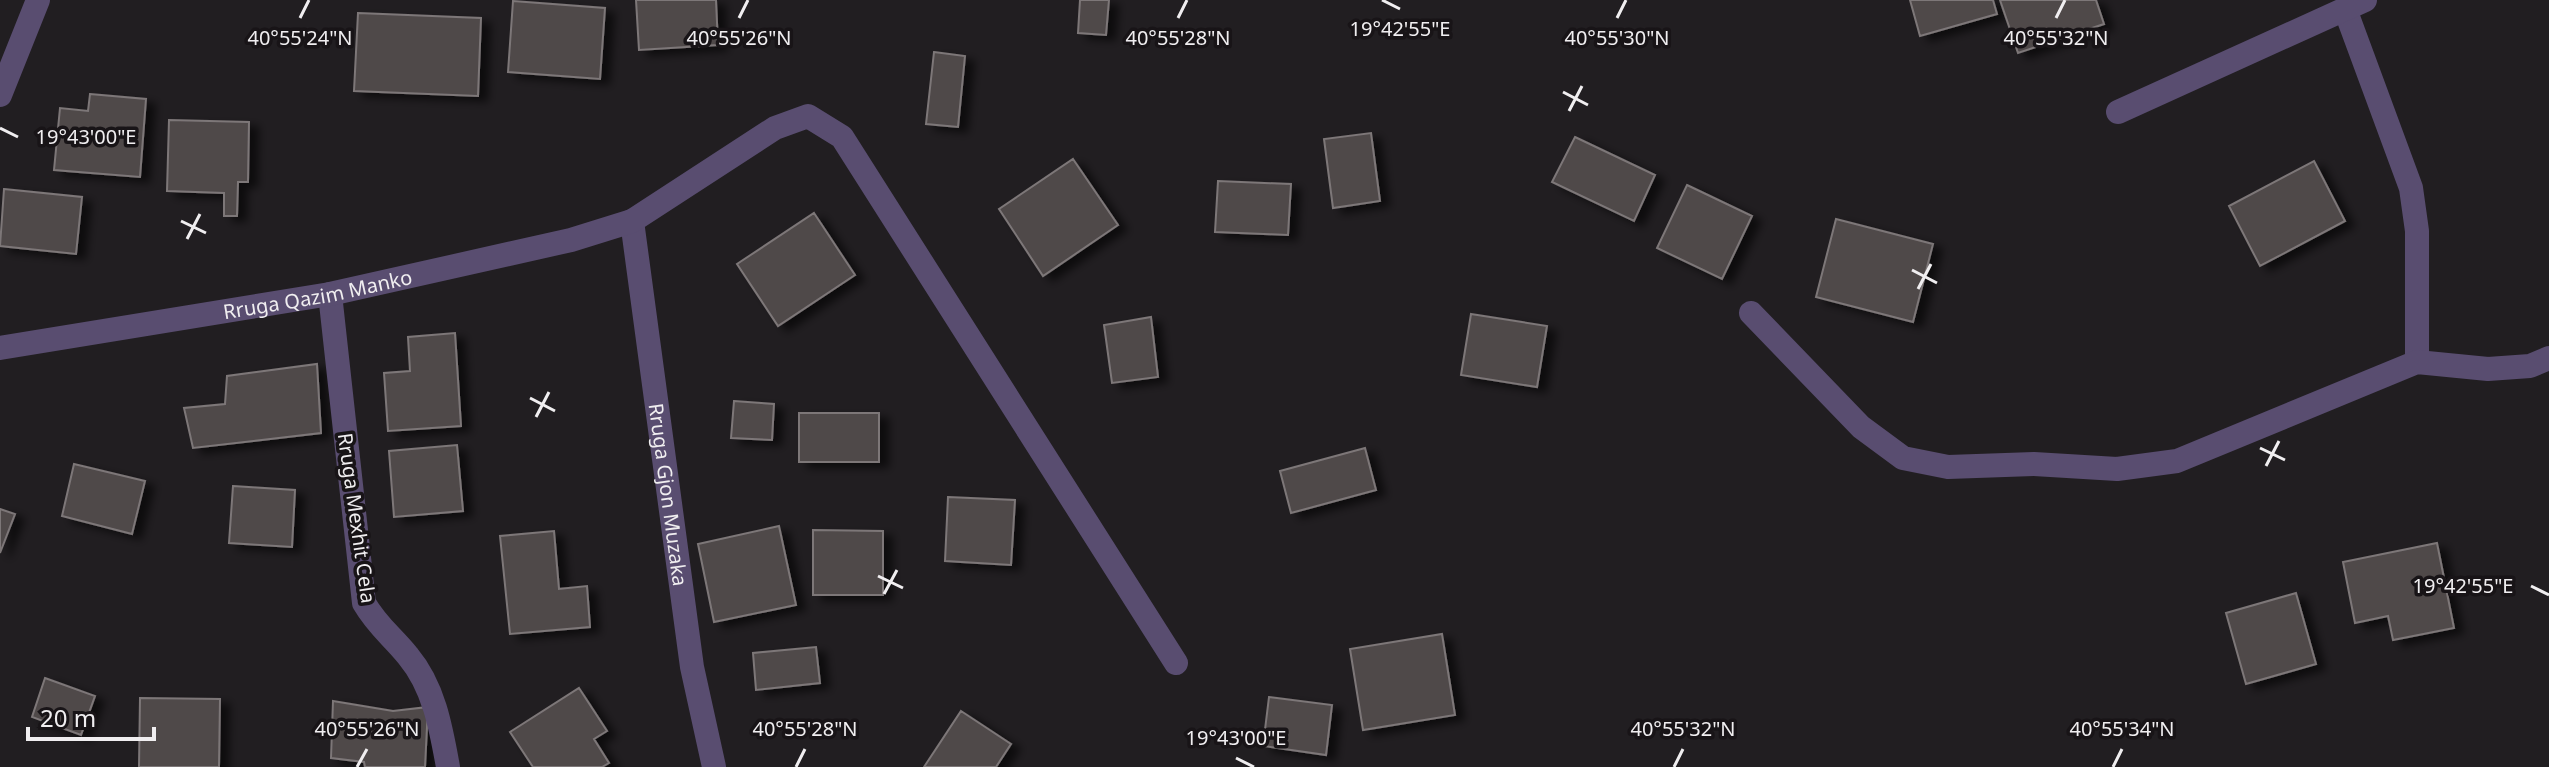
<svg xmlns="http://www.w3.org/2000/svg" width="2549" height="767" viewBox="0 0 2549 767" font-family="'Noto Sans',sans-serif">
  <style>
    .building { fill: #4f494a; stroke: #7d7778; stroke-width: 2; filter: url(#shadow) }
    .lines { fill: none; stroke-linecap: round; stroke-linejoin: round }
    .minor { stroke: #594d70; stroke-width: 24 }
    .ticks { fill: none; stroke: #f0eef0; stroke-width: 3 }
    .labels { text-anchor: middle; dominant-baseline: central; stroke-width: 7; stroke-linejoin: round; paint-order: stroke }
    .street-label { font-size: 20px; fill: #f0eef0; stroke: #181417 }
    .ticks-label { font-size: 20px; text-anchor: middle; fill: #f0eef0; stroke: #181417; stroke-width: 7; stroke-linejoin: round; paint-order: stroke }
  </style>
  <defs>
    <filter id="shadow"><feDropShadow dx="9" dy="5" stdDeviation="4" flood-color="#0009"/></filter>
  </defs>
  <rect width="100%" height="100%" fill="#211e21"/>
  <!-- building -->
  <path class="building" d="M636,0H716L718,45L639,50Z
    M1080,0H1109L1106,35L1078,33Z
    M1910,0H1993L1997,14L1920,36Z
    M2000,0H2096L2104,24L2018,53Z
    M513,1L605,8L600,79L508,72Z
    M358,13L481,18L478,96L354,91Z
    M934,52L965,56L958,127L926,124Z
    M90,94L146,99L140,177L54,170L60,108L88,111Z
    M169,120L249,122L248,182H238L237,216H224V193L167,191Z
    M1371,133L1380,201L1333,208L1324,139Z
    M1575,137L1655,175L1634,221L1552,182Z
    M1073,159L1118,225L1043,276L999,209Z
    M2314,161L2345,221L2260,266L2229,206Z
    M1218,181L1291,184L1288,235L1215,232Z
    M1687,185L1752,216L1722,279L1657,248Z
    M4,189L82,197L76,254L0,246Z
    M814,213L855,275L778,326L737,264Z
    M1836,219L1933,244L1913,322L1816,297Z
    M1471,314L1547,326L1537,387L1461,375Z
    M1151,317L1158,377L1112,383L1104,325Z
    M455,333L461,426L388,431L384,373L410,371L408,337Z
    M317,364L321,433L193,448L184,408L225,404L227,376Z
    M734,401L774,404L772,440L731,438Z
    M799,413H879V462H799Z
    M457,445L463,511L394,517L389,451Z
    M1365,448L1376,490L1291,513L1280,471Z
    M74,464L145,481L132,534L62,516Z
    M233,486L295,490L292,547L229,543Z
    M948,497L1015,500L1011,565L945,561Z
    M0,509L15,514L0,553Z
    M779,526L796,605L714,622L698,544Z
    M813,530L883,531V595H813Z
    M554,531L559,589L587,586L590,627L510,634L500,536Z
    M2437,543L2454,628L2393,640L2388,616L2355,623L2343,562Z
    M2296,593L2316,664L2246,684L2226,613Z
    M1442,634L1455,715L1363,730L1350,649Z
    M816,647L820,683L756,690L753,653Z
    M45,678L95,696L81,735L32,717Z
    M579,688L607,731L594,739L609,763L602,767H533L510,732Z
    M1269,697L1332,705L1326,755L1263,746Z
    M140,698L220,699L219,767H139Z
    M333,701L393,711L428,707L425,767H365L364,762L331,758Z
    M961,711L1011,744L996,767H924Z"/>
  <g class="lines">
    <!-- minor -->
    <g class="minor">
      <path d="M2345,9L2411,188L2417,231V362"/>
      <path d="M0,95L38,0"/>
      <path d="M2118,112L2365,0"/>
      <path id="s1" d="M632,221L692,667L714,767"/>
      <path d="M330,294L364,603C378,627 392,636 408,656C434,687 441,728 448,767"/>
      <path d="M1751,313L1861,427L1903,458L1948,467L2034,464L2117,469L2177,461L2417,362L2488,369L2530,366L2549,358"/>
      <path id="s2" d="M0,348L330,294L571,240L632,221L775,128L808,116L842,137L1176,663"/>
    </g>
  </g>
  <!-- ticks -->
  <path class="ticks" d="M1382,0L1400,9M300,18L309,0M739,18L748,0M1178,18L1187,0M1617,18L1626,0M2056,18L2065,0M1563,92L1588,105M1569,111L1582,86M0,128L18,137M181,221L206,233M187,239L200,214M1912,270L1937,283M1918,289L1931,264M530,398L555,411M536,417L549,392M2260,448L2285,460M2266,466L2279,441M878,576L903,588M2531,586L2549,595M884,594L897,570M1236,758L1254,767M357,767L367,749M796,767L805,749M1674,767L1683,749M2113,767L2122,749"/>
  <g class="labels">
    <!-- street labels -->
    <g class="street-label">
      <text stroke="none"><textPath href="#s2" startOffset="322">Rruga Qazim Manko</textPath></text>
      <text stroke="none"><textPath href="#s1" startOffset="276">Rruga Gjon Muzaka</textPath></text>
      <text transform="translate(357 518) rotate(82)">Rruga Mexhit Cela</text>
    </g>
  </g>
  <g class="ticks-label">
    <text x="1400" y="36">19°42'55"E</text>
    <text x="300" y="45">40°55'24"N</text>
    <text x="739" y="45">40°55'26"N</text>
    <text x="1178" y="45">40°55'28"N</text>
    <text x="1617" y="45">40°55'30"N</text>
    <text x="2056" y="45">40°55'32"N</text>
    <text x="86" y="144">19°43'00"E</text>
    <text x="2463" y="593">19°42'55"E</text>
    <text x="367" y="736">40°55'26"N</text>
    <text x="805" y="736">40°55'28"N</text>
    <text x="1683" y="736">40°55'32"N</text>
    <text x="2122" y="736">40°55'34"N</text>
    <text x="1236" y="745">19°43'00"E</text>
  </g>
  <!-- scale -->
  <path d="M28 727v12h126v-12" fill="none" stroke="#f0eef0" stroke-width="4"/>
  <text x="40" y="727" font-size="24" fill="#f0eef0" stroke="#181417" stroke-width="6" paint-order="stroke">20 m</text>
</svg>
